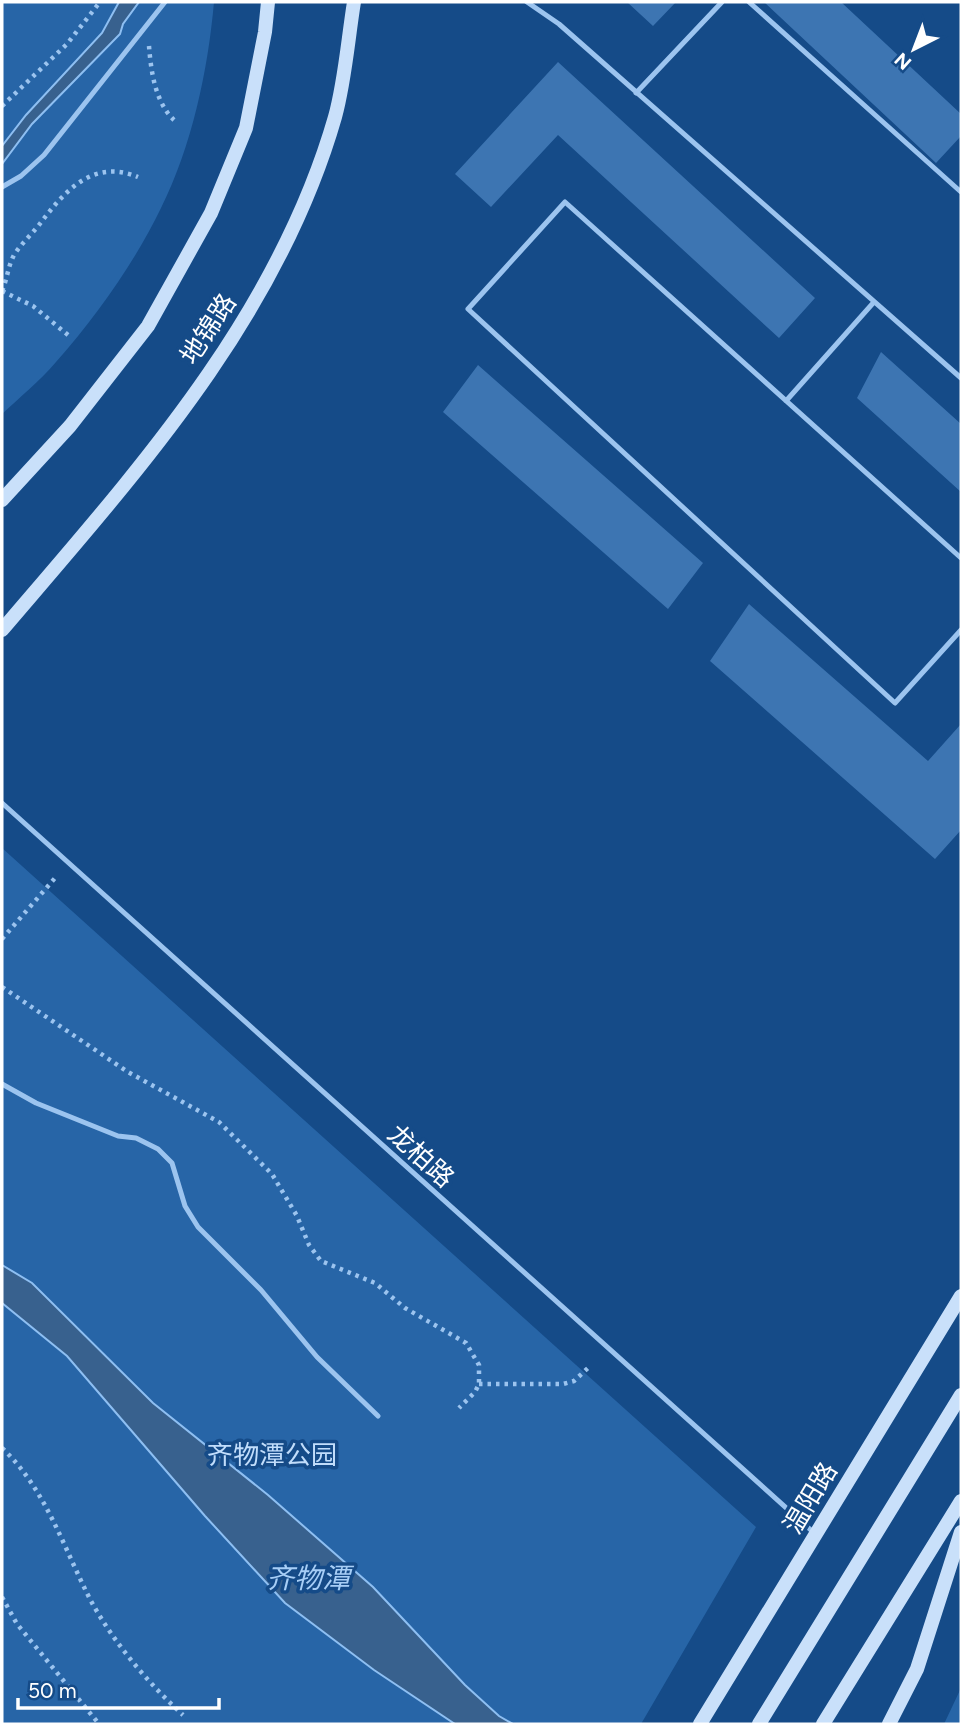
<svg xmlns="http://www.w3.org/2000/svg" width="963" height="1726" viewBox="0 0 963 1726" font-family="Figtree,'Noto Sans SC',sans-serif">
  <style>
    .green { fill: #2765a7 }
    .water { fill: #38618e; stroke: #8ebff2; stroke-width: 2 }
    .building { fill: #3d75b2 }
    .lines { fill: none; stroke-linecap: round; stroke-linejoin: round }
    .path { stroke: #9cc4ef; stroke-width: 4.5; stroke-dasharray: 3.5 5; stroke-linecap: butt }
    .lane { stroke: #9cc4ef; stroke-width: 5 }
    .secondary { stroke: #c9e0fa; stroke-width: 14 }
    .labels { text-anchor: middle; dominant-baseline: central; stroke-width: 7; stroke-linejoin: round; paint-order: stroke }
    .street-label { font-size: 26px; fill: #fff; stroke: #154b88 }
    .park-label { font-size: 26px; fill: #c1ddfb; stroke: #154b88 }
    .water-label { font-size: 28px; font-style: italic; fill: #a7cef6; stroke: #154b88 }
  </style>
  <rect width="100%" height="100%" fill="#154b88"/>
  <!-- green -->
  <path class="green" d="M2,2H214C208,70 192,146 161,208C135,262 96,317 56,362C40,381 20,397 2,414Z
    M2,848L756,1527L641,1724H2Z
    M961,1688V1724H944Z"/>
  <!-- water -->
  <path class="water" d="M119,2H139L123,24L120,34L32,124L2,164V146L26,115L102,33Z
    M2,1265L32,1283L153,1403L268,1495L373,1587L465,1685L499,1716L513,1724H455L374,1670L285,1603L205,1516L67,1356L2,1303Z"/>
  <!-- building -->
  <path class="building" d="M627,2H676L653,26Z
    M764,2H841L961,114V136L936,163Z
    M558,62L815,298L779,338L558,135L491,207L455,174Z
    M881,352L961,424V492L857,398Z
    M478,365L703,563L668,609L443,412Z
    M749,604L928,761L961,724V830L935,859L710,661Z"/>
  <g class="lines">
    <!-- path -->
    <path class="path" d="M149,46C151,71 155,102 174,120
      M2,106L67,44L100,2
      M2,291C7,280 8,266 14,255C21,244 31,235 39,225C64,192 92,158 138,177
      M2,291L33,306L68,335
      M2,939L55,878
      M2,987L128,1072L219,1122L272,1174L297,1216L309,1245L321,1261L375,1283L405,1308L466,1343L479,1365V1384L475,1392L459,1408
      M479,1384H563L574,1381L589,1367
      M2,1448C46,1489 64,1549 91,1601C114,1643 148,1683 183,1715
      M2,1597L17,1624L99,1724"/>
    <!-- lane -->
    <path class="lane" d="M527,2L559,24L961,378
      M749,2L961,192
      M636,93L722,2
      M2,187L21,176L44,155L165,2
      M786,401L874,302
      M961,558L565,202L468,309L895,703L961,630
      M2,803L813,1532
      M2,1084L36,1103L118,1136L136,1138L158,1149L172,1163L185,1206L198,1227L261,1290L317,1357L378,1416"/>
    <!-- secondary -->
    <path class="secondary" d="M2,500L70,426L148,326L211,213L246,128L265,32L268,2
      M2,630C135,474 277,319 335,117C345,81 348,39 354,2
      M700,1724L961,1296
      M759,1724L961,1395
      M823,1724L961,1501
      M889,1724L917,1669L961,1532"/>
  </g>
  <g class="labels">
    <!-- street labels -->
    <g class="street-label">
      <text transform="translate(208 329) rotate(-57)">地锦路</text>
      <text transform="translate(421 1156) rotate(42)">龙柏路</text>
      <text transform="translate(810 1498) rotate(-59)">温阳路</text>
    </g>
    <!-- park labels -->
    <g class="park-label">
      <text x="272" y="1455">齐物潭公园</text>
    </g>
    <!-- water labels -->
    <g class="water-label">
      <text x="308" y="1578">齐物潭</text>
    </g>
  </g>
  <!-- border -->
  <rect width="963" height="1726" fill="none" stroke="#ffffff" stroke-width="7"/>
  <!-- north arrow -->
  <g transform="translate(914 49) rotate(222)" stroke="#154b88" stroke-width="5" paint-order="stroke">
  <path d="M0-5L12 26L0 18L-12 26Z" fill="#ffffff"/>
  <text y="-10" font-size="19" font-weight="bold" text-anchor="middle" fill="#ffffff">N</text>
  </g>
  <!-- scale -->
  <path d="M18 1698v10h201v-10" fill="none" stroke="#ffffff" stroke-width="3.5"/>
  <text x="28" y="1698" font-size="21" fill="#ffffff" stroke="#154b88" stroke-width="5" paint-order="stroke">50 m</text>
</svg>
